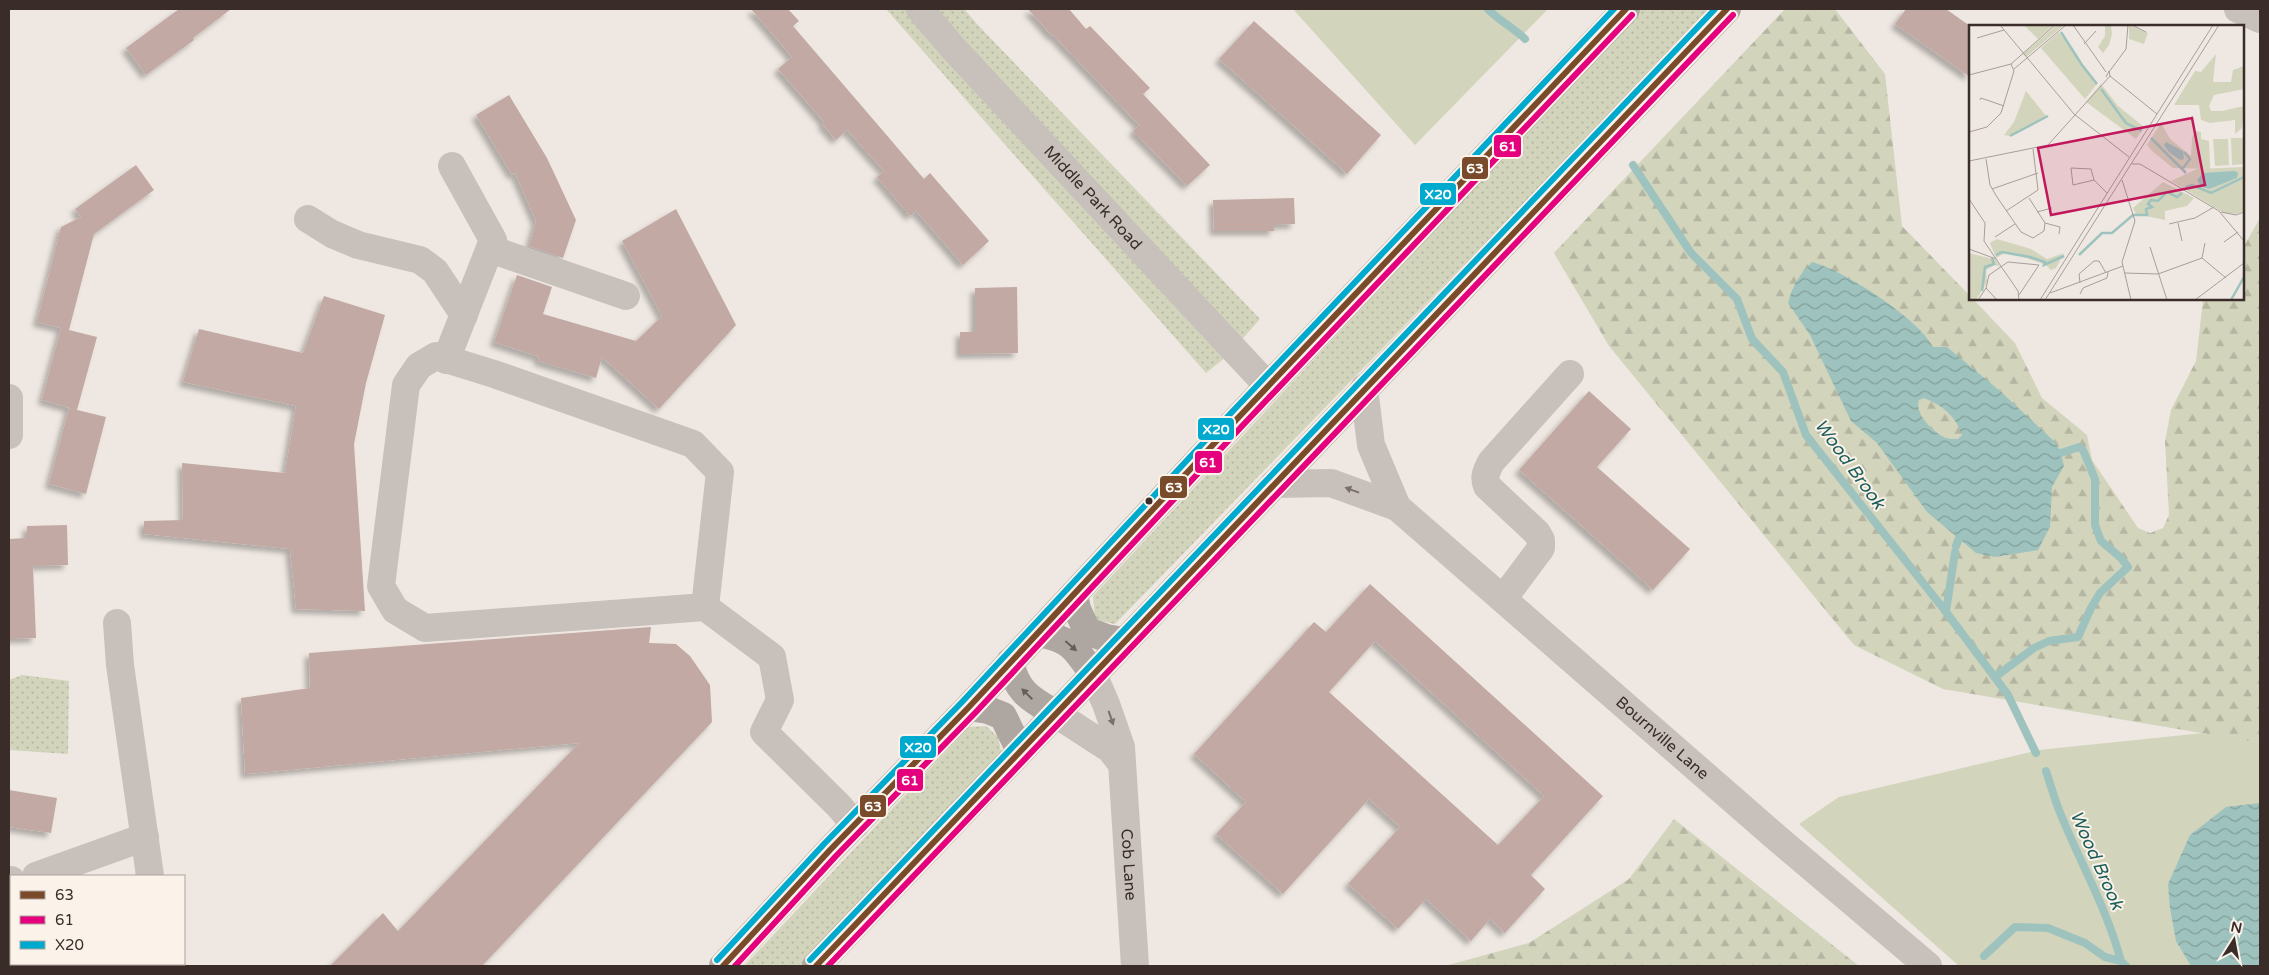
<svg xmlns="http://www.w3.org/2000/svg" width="2269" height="975" viewBox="0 0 2269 975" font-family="'Varela Round',sans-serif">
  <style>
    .grass { fill: url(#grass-dots) }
    .forest { fill: url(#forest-firs) }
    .park { fill: #d2d4bc }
    .water { fill: url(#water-waves); fill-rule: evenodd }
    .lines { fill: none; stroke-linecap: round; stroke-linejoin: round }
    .stream { stroke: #9ec3be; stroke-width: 8 }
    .building { fill: #c3a9a3; fill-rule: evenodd; filter: url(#shadow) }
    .minor { stroke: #c8c0bb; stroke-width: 28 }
    .highway { stroke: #aea6a1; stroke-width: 28 }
    .bus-1-casing { stroke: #fbf2ea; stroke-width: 10 }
    .bus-2-casing { stroke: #fbf2ea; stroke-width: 10 }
    .bus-3-casing { stroke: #fbf2ea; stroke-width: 10 }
    .bus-1 { stroke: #7a4b2a; stroke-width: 6 }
    .bus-2 { stroke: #e5007d; stroke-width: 6 }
    .bus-3 { stroke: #00a9ce; stroke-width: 6 }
    .oneway { fill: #7a6f6b }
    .oneway2 { fill: #685d59 }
    .bus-dot { fill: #3a2c29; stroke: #fbf2ea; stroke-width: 2 }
    .labels { text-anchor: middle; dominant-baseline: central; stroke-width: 4; stroke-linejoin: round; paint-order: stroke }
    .street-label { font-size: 16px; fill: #3a2c29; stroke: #fbf2ea }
    .water-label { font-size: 18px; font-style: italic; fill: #1c5e5b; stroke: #fbf2ea }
    .inset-river { fill: none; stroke: #9ec3be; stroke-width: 2.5 }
    .inset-road { fill: none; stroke: #a79d98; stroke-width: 1 }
    .view { fill: #c2185b; fill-opacity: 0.15; stroke: #c2185b; stroke-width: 2.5 }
    .inset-edge { fill: none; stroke: #3a2c29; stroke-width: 2.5 }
    .line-badge { stroke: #fbf2ea; stroke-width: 2 }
    .badge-label { font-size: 14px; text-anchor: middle; font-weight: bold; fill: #fff }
  </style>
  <defs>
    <pattern id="grass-dots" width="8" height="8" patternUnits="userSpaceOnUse" patternTransform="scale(1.25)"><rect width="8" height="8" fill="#d2d4bc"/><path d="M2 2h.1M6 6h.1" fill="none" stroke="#b5b6a2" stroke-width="1.8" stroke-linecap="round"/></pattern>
    <pattern id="forest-firs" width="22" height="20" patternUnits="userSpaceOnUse" patternTransform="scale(1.25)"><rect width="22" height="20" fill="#d2d4bc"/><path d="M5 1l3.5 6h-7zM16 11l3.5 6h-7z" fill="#b5b6a2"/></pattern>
    <pattern id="water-waves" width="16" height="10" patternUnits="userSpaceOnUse" patternTransform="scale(1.25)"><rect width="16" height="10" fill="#9ec3be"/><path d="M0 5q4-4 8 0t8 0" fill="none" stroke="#829f9a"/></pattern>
    <filter id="shadow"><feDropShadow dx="-4.5" dy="4.5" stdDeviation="2.5" flood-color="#0004"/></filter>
  </defs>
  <rect width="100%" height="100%" fill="#efe8e2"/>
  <!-- grass -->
  <path class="grass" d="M886,9H909L1226,357L1206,373Z
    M934,9H964L977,24L1260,319L1238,344Z
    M1641,9H1712L1115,624L1095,620L1093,596Z
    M22,675L69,681L68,754L9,750V680Z
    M986,726L998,737L1002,755L803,966H744L969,727Z"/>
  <!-- forest -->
  <path class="forest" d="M1785,9H1835L1885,74L1902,226L1970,296V299H1973L2015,343L2042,398L2087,435L2092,460L2138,528L2150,533L2163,528L2169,515L2165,441L2171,410L2196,361L2203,300L2243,299V248L2260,218V743L1943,689L1854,645L1609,346L1554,253Z
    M1674,819L1859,966H1445L1529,943L1629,879Z"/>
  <!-- park -->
  <path class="park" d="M1293,9H1548L1415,145Z
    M2203,733L2260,743V966H1959L1799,824L1839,797L2039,750Z"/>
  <!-- water -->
  <path class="water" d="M1812,262C1843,270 1918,318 1933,347H1947L2000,391L2054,441L2060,450L2064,466L2052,487L2050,527L2038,550L1995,557L1976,553L1927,512L1877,443L1851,421L1810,335L1788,303C1793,285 1799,275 1812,262ZM1924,398C1943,406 1955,415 1962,435L1958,439C1954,439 1949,439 1946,438C1934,433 1914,414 1919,400Z
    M2260,803V966H2191L2176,941L2170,908L2168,884L2177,864L2190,835L2226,807Z"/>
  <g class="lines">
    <!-- stream -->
    <path class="stream" d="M1488,9C1499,21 1514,28 1525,39
      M1633,165L1691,253L1737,299L1752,339L1783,372L1806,435L1946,612L2008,695L2036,753
      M1956,546L1959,538
      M1946,612L1955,552
      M1995,677L2034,648L2049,641L2078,637L2091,608L2100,593L2128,567L2121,558L2101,541L2095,525V479L2083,450L2079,447L2061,453
      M2046,771C2051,786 2055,801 2061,815C2081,864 2107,909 2121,961
      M1984,956L2015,927L2048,928L2085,943L2105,957L2121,961L2126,966"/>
  </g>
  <!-- building -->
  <path class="building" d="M179,9H231L193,38L194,40L146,75L126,48Z
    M751,9H788L799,21L793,26L884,132L924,179L930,173L989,241L963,265L916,211L910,216L877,177L884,171L847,130L836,140L822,124L824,122L778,69L792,57Z
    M1028,9H1069L1086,29L1090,26L1150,88L1143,94L1210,165L1187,186L1133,131L1139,125L1053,35L1052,36Z
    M1906,9H1946L1970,26V77L1895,24Z
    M1254,21L1381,135L1347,174L1219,59Z
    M509,95L547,158L576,220L563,258L529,246L536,221L515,173L512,175L476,115Z
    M136,165L154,190L94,234L69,330L37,322L61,227L81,217L75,209Z
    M1294,198L1295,224L1274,225V231H1214L1213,200Z
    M676,209L736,325L659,409L602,357L596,378L538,361L539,357L494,342L517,275L552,287L543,314L636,341L662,316L622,241Z
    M1017,287L1018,353L960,354V332H975V288Z
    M324,296L385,315L366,383L354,444L365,611L296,609L290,549L144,534V521L183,520L182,463L285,473L296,406L183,382L199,329L303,353Z
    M61,328L97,337L77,410L42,400Z
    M1589,391L1631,429L1597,467L1690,549L1653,590L1519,470Z
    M69,408L106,417L86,494L49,484Z
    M67,525L68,565L33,566L36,638L9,639V539L27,538V526Z
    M1370,584L1603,796L1531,875L1545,889L1505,933L1490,919L1471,941L1426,899L1398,929L1348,884L1400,827L1369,799L1283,894L1216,834L1246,802L1194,754L1314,622L1326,632ZM1375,641L1544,796L1498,845L1329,692Z
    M651,627L649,643L676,644L690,656L710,685L712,722L482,966H330L383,913L398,931L579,743L245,774L241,698L310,688L309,653Z
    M9,790L57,798L51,833L9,827Z"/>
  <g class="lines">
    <!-- minor -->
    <g class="minor">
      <path id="s1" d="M920,9L953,48L1268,386"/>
      <path d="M2238,9L2260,19"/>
      <path d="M308,219L332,234L358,245L420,260L435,271L464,315"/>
      <path d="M490,249L626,296"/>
      <path d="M446,360L493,240L452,166"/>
      <path d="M1364,388L1371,445L1397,507"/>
      <path d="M9,398V435"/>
      <path id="s2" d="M1274,484L1331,483L1397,507L1778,839L1928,966"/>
      <path d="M1503,599L1541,548V540L1537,533L1487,486C1483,477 1487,470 1491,462L1570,374"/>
      <path d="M705,607L425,628L395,610L381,586L406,385L419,366L436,356L494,374L693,444L720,472L705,607L772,657L780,700L764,732L839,806L855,825"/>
      <path d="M117,623L120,665L150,876"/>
      <path id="s3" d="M1093,674L1106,704L1121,747L1135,966"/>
      <path d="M1056,714L1110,749L1122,764"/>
      <path d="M36,876L145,837"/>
      <path d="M9,880H11"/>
      <path d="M161,964L162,966"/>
    </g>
    <!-- highway -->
    <path class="highway" d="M1074,594L1077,609L1087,631L1106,638L1124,641
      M1038,633C1071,639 1075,648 1093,674
      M1010,662C1017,693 1031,699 1056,714
      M969,707L988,710L1003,716L1020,751
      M723,966L830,850L969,707L1237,419L1626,9
      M816,966L1727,9"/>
    <defs>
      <path id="bus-1" d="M723,966L830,850L969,707L1237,419L1626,9
        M816,966L1727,9"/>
      <path id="bus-2" d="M735,966L836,856L975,713L1243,425L1632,15
        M828,966L1733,15"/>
      <path id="bus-3" d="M717,960L824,844L963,701L1231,413L1614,9
        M810,960L1715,9"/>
    </defs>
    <!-- bus-1 casing -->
    <use href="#bus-1" class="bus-1-casing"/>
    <!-- bus-2 casing -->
    <use href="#bus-2" class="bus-2-casing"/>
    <!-- bus-3 casing -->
    <use href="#bus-3" class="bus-3-casing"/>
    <!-- bus-1 -->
    <use href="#bus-1" class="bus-1"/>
    <!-- bus-2 -->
    <use href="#bus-2" class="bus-2"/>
    <!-- bus-3 -->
    <use href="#bus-3" class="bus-3"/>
  </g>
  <!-- one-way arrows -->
  <defs><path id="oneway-solid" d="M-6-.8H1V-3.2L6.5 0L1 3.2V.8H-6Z" transform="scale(1.25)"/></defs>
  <g class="oneway">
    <use href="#oneway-solid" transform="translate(1352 490) rotate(-160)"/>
    <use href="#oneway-solid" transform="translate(1111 718) rotate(71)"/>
  </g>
  <g class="oneway2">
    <use href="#oneway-solid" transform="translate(1071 646) rotate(41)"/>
    <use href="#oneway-solid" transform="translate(1027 694) rotate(-135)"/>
  </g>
  <!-- markers -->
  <circle class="bus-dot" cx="1149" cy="501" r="4.5"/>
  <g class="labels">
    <!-- street labels -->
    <g class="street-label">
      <text stroke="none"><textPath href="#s1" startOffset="256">Middle Park Road</textPath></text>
      <text stroke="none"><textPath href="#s2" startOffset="479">Bournville Lane</textPath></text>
      <text stroke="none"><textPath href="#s3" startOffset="196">Cob Lane</textPath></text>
    </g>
    <!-- water labels -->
    <g class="water-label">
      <text transform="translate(1850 464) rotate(54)">Wood Brook</text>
      <text transform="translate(2097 860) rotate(66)">Wood Brook</text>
    </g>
  </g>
  <!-- overview -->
  <g transform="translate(1969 25)">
    <rect width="275" height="275" fill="#efe8e2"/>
    <path d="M88,0H95L57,32L54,29ZM136,0H142L143,9L140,20L134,28L129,22L136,11ZM160,0L179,8L175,19L160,14Z" fill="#d2d4bc"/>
    <path d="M247,29L244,57H262L264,45L275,41V64L245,70L240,81L242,86H253L275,81L273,103L266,109V95L241,98L232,95L230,80H205L226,46L232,47ZM57,66L78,92L41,111L35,110L45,97ZM192,98L201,114L222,131L223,113L226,106L232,107V114L240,116L241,144L204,143L183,126L178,120ZM194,157L225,173L218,181L196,186V195L167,189L164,183ZM28,214L62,224L78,234L95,228L87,243L82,245L77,240L57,233L36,228L27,233L21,218Z" fill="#d2d4bc"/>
    <path d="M55,0H85L69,14ZM90,7L128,59L116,74L72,23ZM132,59L149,81L175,102L167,114L117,77ZM262,113H275V139L263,140ZM244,114H259L260,140L246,141ZM275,142V186L267,189L255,188L202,156L228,144ZM0,228L27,235L31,242L26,240L17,245L18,257L7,275H0Z" fill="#d2d4bc"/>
    <path d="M197,117L214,126L215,134L211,135L200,127L195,120ZM266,146L269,148L268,153L240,164L233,162L228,155L234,148Z" fill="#9ec3be"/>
    <path class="inset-river" d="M92,7L113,40L128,59M132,64L157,98L173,106M41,111L79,91M182,113L217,148M214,143L221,134L215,127M217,162L223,160L242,168L275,152M27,230L33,227L61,232L76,237L75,240L95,231M110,230L133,208H143L164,190H178L177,184L183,182L179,179L182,175L189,176L198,167L208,172L213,168M13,266L16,242L25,239L23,233M262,275L275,252"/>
    <path class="inset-road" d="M31,0L105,89L160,132M104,0L137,47M163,0L177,7M8,13L35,5M115,19L127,6M45,44L97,0M140,47L157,24L159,0M0,50L42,39L86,0M141,51L188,89M11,75L12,73L35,81M0,107L18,102L32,88L45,46L42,39M17,134L21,160L28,172L52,207L64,213L75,206L76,198L60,173M0,136L79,120L141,51L140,46L137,52M163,139H171L250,186L275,216M125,155L104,160L102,143L122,144L125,155L138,168M153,155L166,196L153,237L162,275M23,164L69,148M0,174L16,198L15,216L27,234M37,186L69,165L64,124M68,187L83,183M252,187L267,190L275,187M76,198L91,202L90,209M209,198L213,216M200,199L226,193L245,182M26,212L46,199M255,217L269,207M181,222L198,275M0,224L27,234L49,266L50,275M233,233L236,218M156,248L189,249L233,233L257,253M111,258L110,249L125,236H130L137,248M17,263L28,275M81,268L154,241M111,269L114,263L138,253L139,247M9,275L17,263L20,250L39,237L70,240L50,270M71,275L244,0M76,275L250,0M226,275L275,238"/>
    <path class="view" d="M223,93L236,160L82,190L69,123Z"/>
    <rect width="275" height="275" class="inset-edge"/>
  </g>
  <g class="line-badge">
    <rect x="1493" y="134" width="29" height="24" rx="5" fill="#e5007d"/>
    <rect x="1461" y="156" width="28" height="24" rx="5" fill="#7a4b2a"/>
    <rect x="1419" y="182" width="38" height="24" rx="5" fill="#00a9ce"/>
    <rect x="1197" y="417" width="38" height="24" rx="5" fill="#00a9ce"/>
    <rect x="1194" y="450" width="29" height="24" rx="5" fill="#e5007d"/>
    <rect x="1159" y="475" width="29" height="24" rx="5" fill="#7a4b2a"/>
    <rect x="899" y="735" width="38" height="24" rx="5" fill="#00a9ce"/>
    <rect x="896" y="768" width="28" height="24" rx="5" fill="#e5007d"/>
    <rect x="859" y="794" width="28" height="24" rx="5" fill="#7a4b2a"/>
  </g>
  <g class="badge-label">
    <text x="1508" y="151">61</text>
    <text x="1475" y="173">63</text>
    <text x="1438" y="199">X20</text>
    <text x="1216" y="434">X20</text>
    <text x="1208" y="467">61</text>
    <text x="1174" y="492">63</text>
    <text x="918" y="752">X20</text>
    <text x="910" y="785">61</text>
    <text x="873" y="811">63</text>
  </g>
  <!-- border -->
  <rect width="2269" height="975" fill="none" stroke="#3a2c29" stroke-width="20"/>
  <!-- legend -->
  <rect x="10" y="875" width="175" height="90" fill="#fbf2ea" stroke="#aea39d"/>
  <rect x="20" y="891" width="25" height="8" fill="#7a4b2a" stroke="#aea39d"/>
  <text x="55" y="900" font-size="15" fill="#3a2c29">63</text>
  <rect x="20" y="916" width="25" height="8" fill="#e5007d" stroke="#aea39d"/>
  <text x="55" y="925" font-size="15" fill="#3a2c29">61</text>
  <rect x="20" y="941" width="25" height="8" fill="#00a9ce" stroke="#aea39d"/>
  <text x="55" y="950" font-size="15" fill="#3a2c29">X20</text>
  <!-- north arrow -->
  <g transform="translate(2234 940) rotate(11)" stroke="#fbf2ea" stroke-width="4" paint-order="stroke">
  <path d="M0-4L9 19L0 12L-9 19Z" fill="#3a2c29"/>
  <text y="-8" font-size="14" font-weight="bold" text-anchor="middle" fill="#3a2c29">N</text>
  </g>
</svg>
